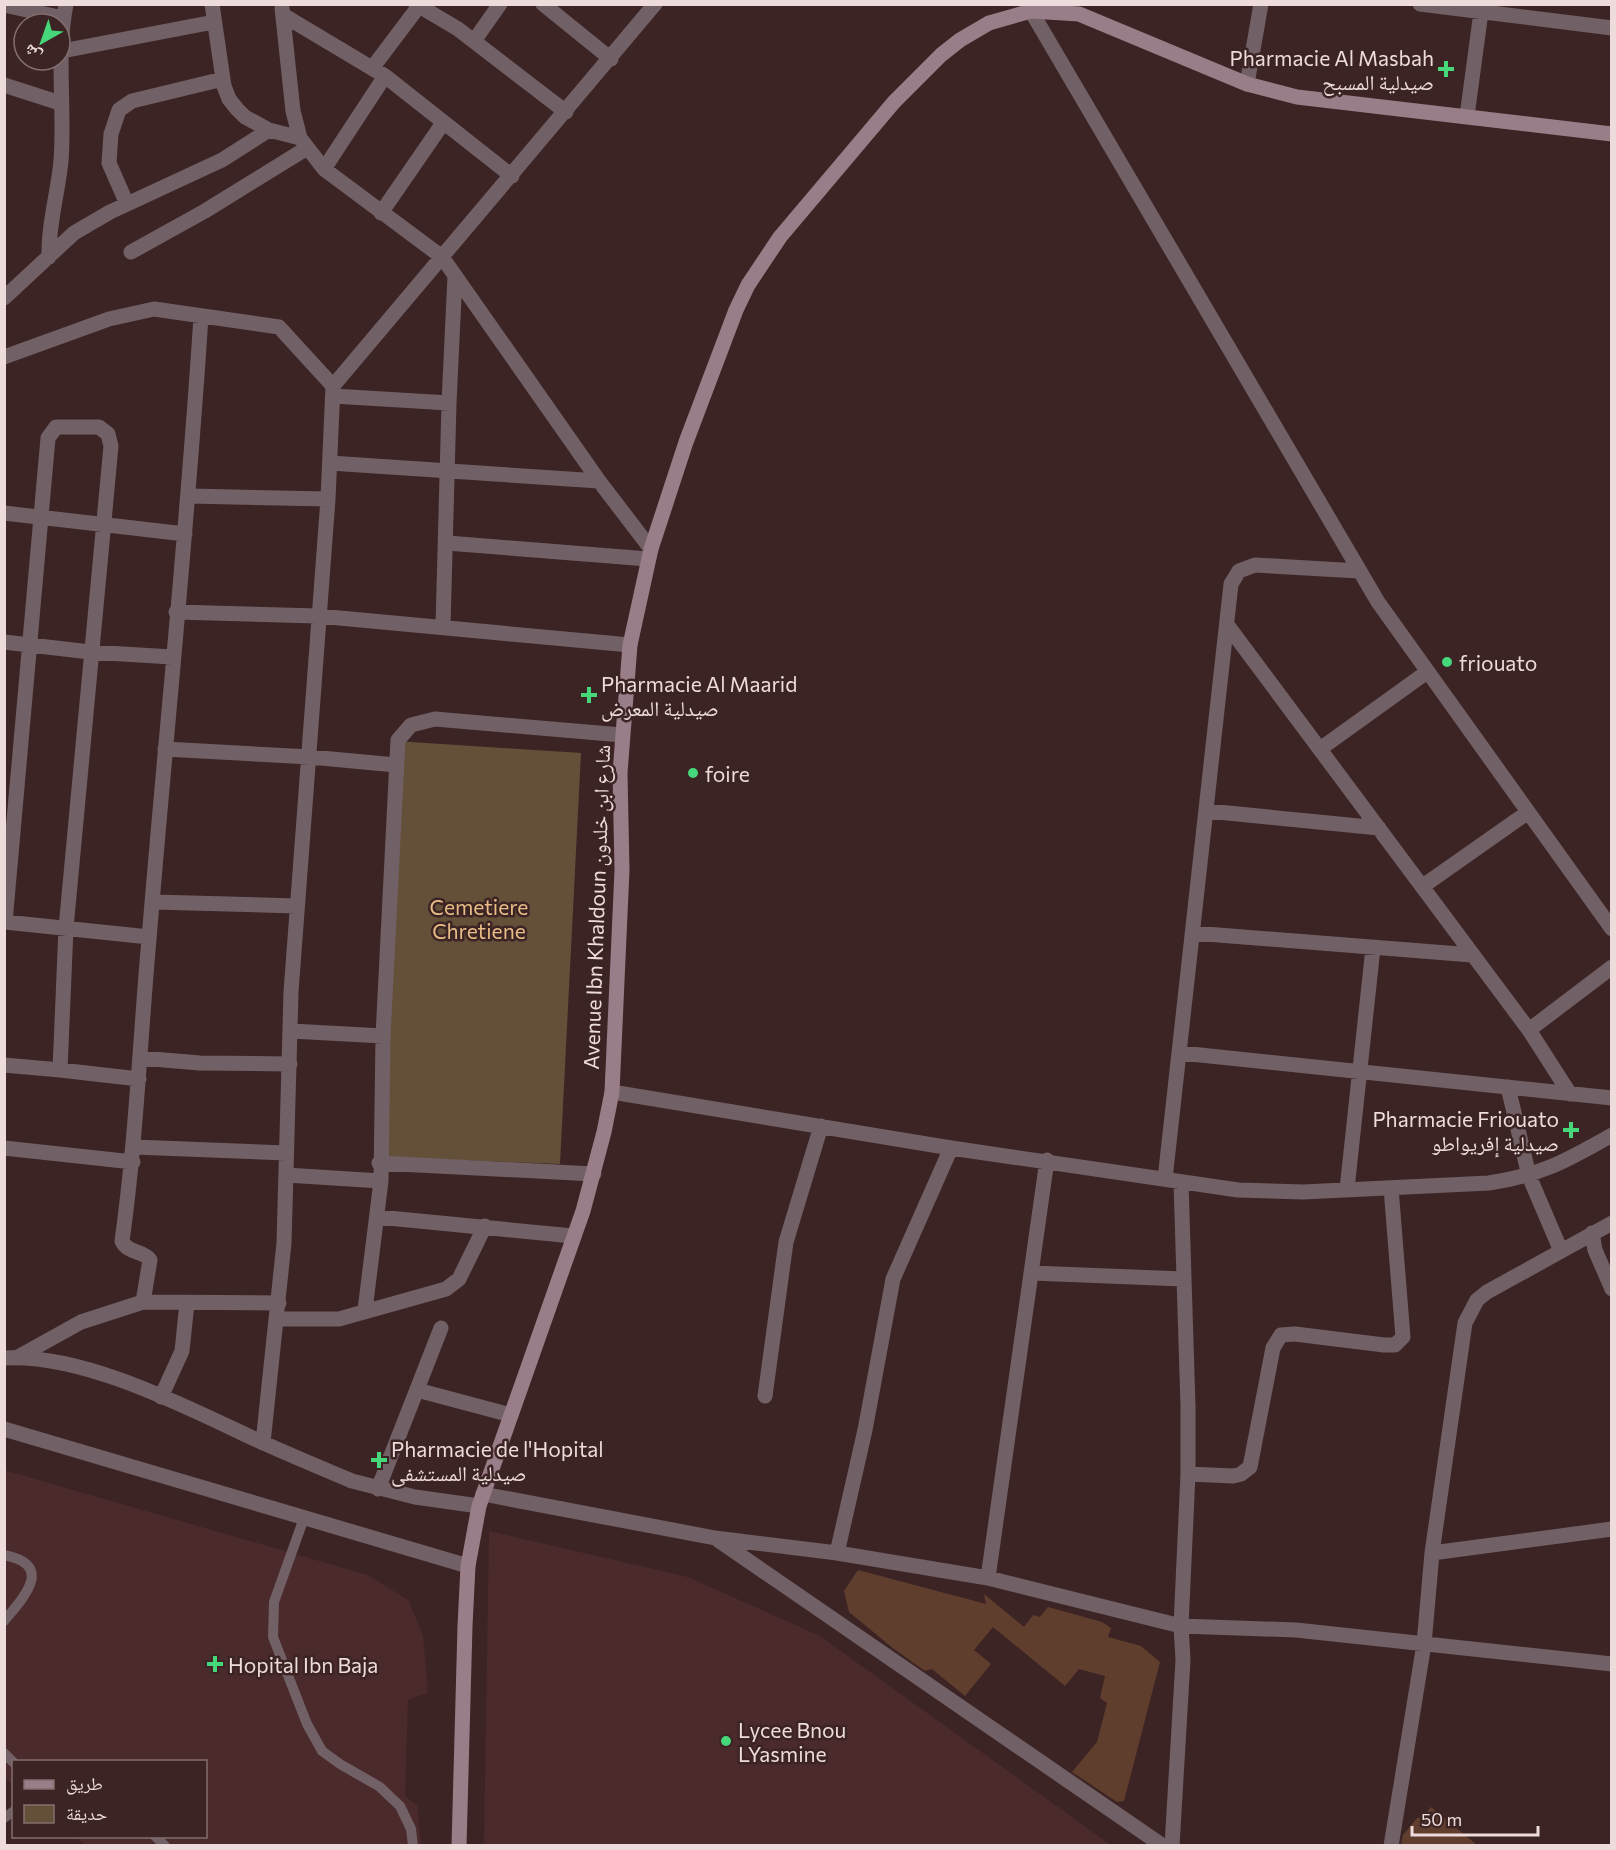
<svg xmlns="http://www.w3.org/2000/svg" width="1616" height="1850" viewBox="0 0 1616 1850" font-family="Commissioner,'Noto Naskh Arabic',sans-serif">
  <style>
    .built { fill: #4a2a2b }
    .green { fill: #645039 }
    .building { fill: #603e2e }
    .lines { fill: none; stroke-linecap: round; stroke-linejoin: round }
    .lane { stroke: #726067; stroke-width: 10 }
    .street { stroke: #726067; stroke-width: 15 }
    .secondary { stroke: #997d88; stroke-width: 15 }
    .poi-dot { fill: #45d77a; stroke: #3c2424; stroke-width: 2 }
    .labels { text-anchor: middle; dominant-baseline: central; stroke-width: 5; stroke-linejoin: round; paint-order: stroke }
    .poi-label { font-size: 21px; fill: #eddcdb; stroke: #3c2424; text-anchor: start }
    .park-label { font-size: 21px; fill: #e7bc87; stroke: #3c2424 }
    .street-label { font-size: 21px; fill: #eddcdb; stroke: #3c2424 }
  </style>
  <rect width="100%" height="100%" fill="#3c2424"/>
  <!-- built -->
  <path class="built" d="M4,1470L368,1575L408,1600L423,1635L428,1693L408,1700L405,1796L417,1805L421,1845H86L75,1837L206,1836V1762H14L13,1785L5,1778Z
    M489,1531L688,1577L820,1636L1111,1845H484Z"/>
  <!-- green -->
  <path class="green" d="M395,741L581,753L560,1164L375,1157Z"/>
  <!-- building -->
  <path class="building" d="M858,1570L986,1604L984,1594L1024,1627L1033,1615L1040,1617L1048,1607L1102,1622L1111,1628L1108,1637L1141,1646L1160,1662L1124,1801L1117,1802L1072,1772L1097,1742L1107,1703L1100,1698L1105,1676L1079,1669L1065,1686L993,1627L974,1650L991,1664L965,1696L932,1669L925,1671L894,1649L849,1612L844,1591Z
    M1431,1807L1477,1845H1401L1403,1835L1418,1817L1421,1819Z"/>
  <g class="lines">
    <!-- lane -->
    <path class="lane" d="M304,1518L274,1602L273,1637L307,1724L322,1751L340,1764L380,1787L400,1806L411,1829L413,1846
      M4,1555C55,1565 24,1597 4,1621
      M4,1753L14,1763
      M4,1818L14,1811
      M155,1836L165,1846"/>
    <!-- street -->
    <path class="street" d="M212,4L224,86L229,99L237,109L245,117L269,130L300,138L324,169L442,257L599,481L651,549
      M416,4L458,29L566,112
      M543,4L611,59
      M1420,4L1612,28
      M4,5L63,18
      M282,8L293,111L300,138
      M1031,11L1378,602L1612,929
      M283,15L385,76L512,176
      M474,41L500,4
      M62,51L214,22
      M373,67L419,6
      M1247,84L1261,4
      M4,85L60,103
      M1467,116L1481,12
      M324,169L385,76
      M127,204L109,163L111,134L119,110L132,101L223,79
      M381,213L443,123
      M131,252L205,211L307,148
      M49,257C48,225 58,193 61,161C65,109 56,56 66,4
      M4,298L74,233L110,212L222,160L269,130
      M4,357L109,319L154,309L279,327L333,386
      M333,396L449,403
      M330,463L599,481
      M189,496L328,499
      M4,513L185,534
      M447,543L648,559
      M176,612L318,616L630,645
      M443,626L449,403L455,276
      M1228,626L1529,1030L1570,1094
      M4,642L90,652L172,657
      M165,749L310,757L396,765
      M1320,749L1427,672
      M1208,811L1379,828
      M1423,886L1527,813
      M153,902L297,906
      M1193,933L1472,955
      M1529,1030L1612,967
      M291,1031L383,1036
      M1181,1053L1612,1098
      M140,1058L200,1063L290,1064
      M4,1065L60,1070L66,928L111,446L108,434L99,427H56L48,438L5,922L149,937
      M60,1070L139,1079
      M1508,1087L1529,1176L1561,1251
      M612,1092L951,1148L1238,1190L1303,1192L1489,1183C1542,1175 1566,1161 1612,1135
      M134,1147L286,1153
      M4,1148L133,1162
      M379,1163L594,1174
      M286,1175L381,1181
      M1165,1179L1231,584L1239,571L1255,565L1359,571
      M1347,1189L1373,948
      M378,1217L573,1236
      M1592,1233L1595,1250L1612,1289
      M1032,1273L1183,1279
      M143,1302L150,1260C143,1250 128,1254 122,1241C136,1141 140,1040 149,939C166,731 188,524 201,316
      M365,1310L381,1181L383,1036L398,740L411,725L435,719L622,735
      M278,1319H339L446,1289L459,1279L485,1226
      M18,1357L81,1322L143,1302L279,1303
      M4,1358C84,1353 188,1408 259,1441C290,1455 321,1468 352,1481L415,1497L479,1506
      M417,1390L511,1415
      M765,1396L786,1242L821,1126
      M161,1397L182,1351L187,1303
      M4,1429L468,1566
      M263,1443L284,1243L291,992L328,499L333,386L655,4
      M1188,1474L1233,1476L1241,1474L1250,1467L1273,1348L1281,1335L1295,1334L1384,1345H1395L1403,1337L1391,1188
      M378,1489L441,1328
      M483,1494L715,1538L837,1553L988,1578L1181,1626L1296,1630L1612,1664
      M718,1540L1163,1846
      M837,1553L865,1430L893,1279L951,1148
      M1432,1553L1612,1529
      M988,1578L1047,1160
      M1172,1846L1183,1660L1181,1626L1188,1474V1406L1181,1182
      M1391,1846L1424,1644L1432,1553L1465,1323L1477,1300L1487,1292L1612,1223"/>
    <!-- secondary -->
    <path class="secondary" d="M459,1846L465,1626L468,1566L479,1506L583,1211L604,1132L612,1092L622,870L620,773L630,645L651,549L686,442L736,310L748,285L780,237L894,102L941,55L960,40L989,23L1031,11L1079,14L1247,84L1297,97L1612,134"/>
  </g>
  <!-- markers -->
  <g class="poi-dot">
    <path d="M1443 60h6v6h6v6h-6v6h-6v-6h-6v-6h6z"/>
    <circle cx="1447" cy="662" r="6"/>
    <path d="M586 686h6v6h6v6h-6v6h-6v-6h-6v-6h6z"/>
    <circle cx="693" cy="773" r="6"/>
    <path d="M1568 1121h6v6h6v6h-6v6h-6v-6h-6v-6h6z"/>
    <path d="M376 1451h6v6h6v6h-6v6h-6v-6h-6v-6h6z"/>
    <path d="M212 1655h6v6h6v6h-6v6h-6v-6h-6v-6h6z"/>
    <circle cx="726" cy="1741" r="6"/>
  </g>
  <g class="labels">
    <!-- poi labels -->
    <g class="poi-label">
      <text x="1434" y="57" text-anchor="end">Pharmacie Al Masbah<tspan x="1434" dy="24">صيدلية المسبح</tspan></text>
      <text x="1459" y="662">friouato</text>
      <text x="601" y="683">Pharmacie Al Maarid<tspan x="601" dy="24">صيدلية المعرض</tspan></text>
      <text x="705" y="773">foire</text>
      <text x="1559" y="1118" text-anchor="end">Pharmacie Friouato<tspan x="1559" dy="24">صيدلية إفريواطو</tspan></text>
      <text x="391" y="1448">Pharmacie de l'Hopital<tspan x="391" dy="24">صيدلية المستشفى</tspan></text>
      <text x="228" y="1664">Hopital Ibn Baja</text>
      <text x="738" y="1729">Lycee Bnou<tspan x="738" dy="24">LYasmine</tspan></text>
    </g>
    <!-- park labels -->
    <g class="park-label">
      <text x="479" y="906">Cemetiere<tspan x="479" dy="24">Chretiene</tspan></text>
    </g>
    <!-- street labels -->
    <g class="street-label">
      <text transform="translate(596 907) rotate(-88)">Avenue Ibn Khaldoun شارع ابن خلدون</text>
    </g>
  </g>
  <!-- border -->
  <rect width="1616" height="1850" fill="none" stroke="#eddcdb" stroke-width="12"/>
  <!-- legend -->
  <rect x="12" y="1760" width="195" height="78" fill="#3c2424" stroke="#836e6d" stroke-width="1.5"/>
  <rect x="24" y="1780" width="30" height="9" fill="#997d88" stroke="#836e6d" stroke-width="1.5"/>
  <text x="66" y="1790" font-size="18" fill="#eddcdb">طريق</text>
  <rect x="24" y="1805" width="30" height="18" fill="#645039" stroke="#836e6d" stroke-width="1.5"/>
  <text x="66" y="1820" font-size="18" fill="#eddcdb">حديقة</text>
  <!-- north arrow -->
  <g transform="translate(42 42) rotate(220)"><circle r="28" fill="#3c2424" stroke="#836e6d" stroke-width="1.5"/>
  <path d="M0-4.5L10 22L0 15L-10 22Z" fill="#45d77a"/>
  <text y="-9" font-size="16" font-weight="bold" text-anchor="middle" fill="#eddcdb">ش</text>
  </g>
  <!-- scale -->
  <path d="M1412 1826v9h126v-9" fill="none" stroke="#eddcdb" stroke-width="3"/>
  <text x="1421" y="1826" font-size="18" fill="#eddcdb" stroke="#3c2424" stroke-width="4.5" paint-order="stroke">50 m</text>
</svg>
